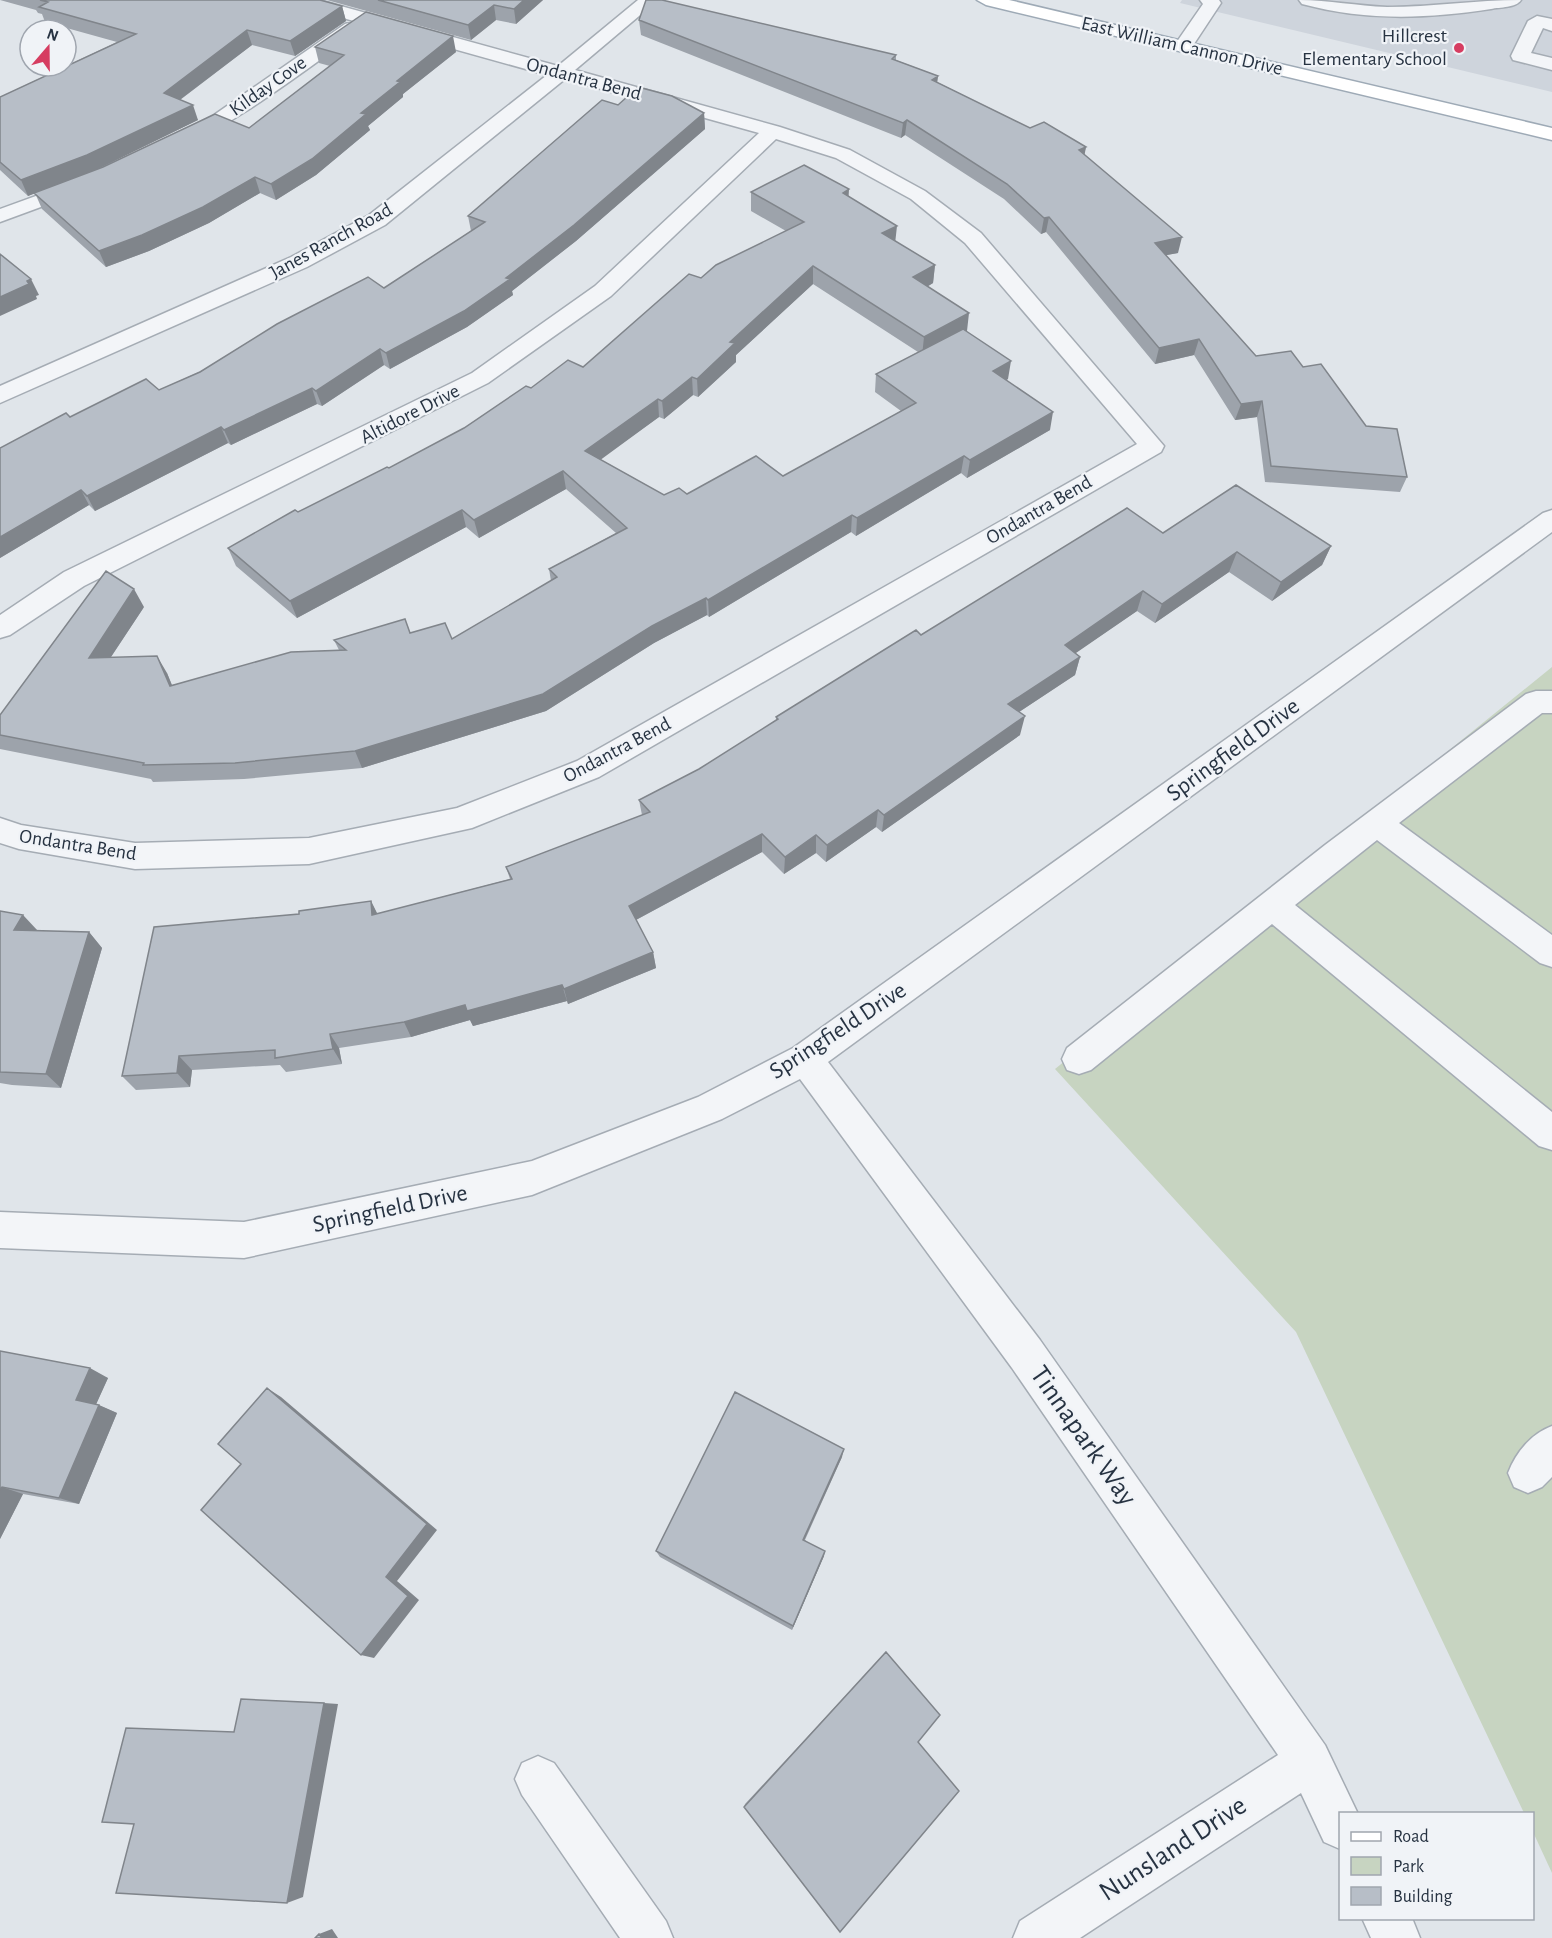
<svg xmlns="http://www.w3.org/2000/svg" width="1552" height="1938" viewBox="0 0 1552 1938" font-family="'Alegreya Sans',sans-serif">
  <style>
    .built { fill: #ced4dc }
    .green { fill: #c7d4c1 }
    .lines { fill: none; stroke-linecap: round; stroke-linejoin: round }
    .minor-casing { stroke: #a5acb4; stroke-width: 3 }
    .major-casing { stroke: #9eaab6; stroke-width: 3 }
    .minor { fill: #f3f5f8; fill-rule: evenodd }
    .major { fill: #fff; fill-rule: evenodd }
    .wall { fill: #9da3ab; fill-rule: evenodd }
    .shaded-wall { fill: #80858b }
    .building { fill: #b7bec7; stroke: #80858b; stroke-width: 1.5 }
    .poi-dot { fill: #d63d61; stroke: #f0f3f7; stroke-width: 2 }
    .labels { text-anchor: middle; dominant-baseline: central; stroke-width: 4.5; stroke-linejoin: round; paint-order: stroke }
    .far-poi-label { font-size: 20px; fill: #273342; stroke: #f0f3f7; text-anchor: end }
    .far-street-label { font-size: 20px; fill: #273342; stroke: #f0f3f7 }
    .street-label { font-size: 24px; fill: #273342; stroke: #f0f3f7 }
    .near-street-label { font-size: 28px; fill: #273342; stroke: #f0f3f7 }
  </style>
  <rect width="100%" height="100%" fill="#e0e5ea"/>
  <!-- built -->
  <path class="built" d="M1182,0H1552V92L1180,3Z"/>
  <!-- green -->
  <path class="green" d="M1552,667V1873L1533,1832L1532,1814L1524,1813L1296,1332L1055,1069Z"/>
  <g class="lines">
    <defs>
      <path id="minor" d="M290,0H319L558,66L638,0H658L575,70L780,127L850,150L925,191L981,233L1164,446L1161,452L599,777L472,828L309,864L135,869L19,849L0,843V818L21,825L135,843L309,838L457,808L577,761L1137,444L965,243L911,199L836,158L776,139L611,296L488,383L84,586L10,635L0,638V615L64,572L472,373L595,286L759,133L565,79L385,225L307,267L0,403V386L291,257L369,215L547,75L293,4Z
        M1200,0H1219L1221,3L1190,50H1176L1174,46L1203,4Z
        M1299,0C1329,0 1357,6 1387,7C1432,7 1476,0 1521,0C1516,8 1500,7 1491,9C1426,19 1365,21 1302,4Z
        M1537,16L1552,19V31L1543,28L1531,53L1552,58V70L1513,60L1511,56L1528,21Z
        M352,22L361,28L359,32C329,52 205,149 177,142L174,138L177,134L214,115L345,24Z
        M80,180L87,182L90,186L87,190L0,222V209Z
        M1552,510V532L828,1062L1040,1340L1325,1745L1358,1814H1340V1849L1324,1842L1301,1793L1080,1938H1013L1020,1921L1278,1755L1012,1368L800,1079L722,1119L532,1195L244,1258L0,1248V1212L244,1222L532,1161L698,1097L793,1048L1543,513Z
        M1536,691H1552V713H1542L1399,823L1552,935V967L1540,963L1377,840L1295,905L1552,1112V1150L1539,1146L1272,924L1091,1070L1079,1074L1067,1070L1062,1059L1067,1048L1325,845L1526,694Z
        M1552,1426V1477L1542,1487L1528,1493L1514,1487L1508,1473C1516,1452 1531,1434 1552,1426Z
        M538,1756L554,1763L666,1921L673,1938H620L522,1795L515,1779L522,1763Z
        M1362,1918H1412L1420,1938H1371Z"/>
      <path id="major" d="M977,0H1009L1552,128V140L986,5Z"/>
    </defs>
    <!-- minor casing -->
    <use href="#minor" class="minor-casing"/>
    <!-- major casing -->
    <use href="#major" class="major-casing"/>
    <!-- minor -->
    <use href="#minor" class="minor"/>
    <!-- major -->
    <use href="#major" class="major"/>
  </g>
  <!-- wall -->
  <path class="wall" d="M0,0H320L342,6L346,21L295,56L252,45L180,100L198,120L95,170L249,128L330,66L319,63L315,47L456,52L403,94V97L368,126L370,130L316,175L276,200L260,193L209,223L149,251L106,267L42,209L35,193L28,196L0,170V97L117,42L45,22L42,14L38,13L36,10Z
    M327,0H543L516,24L496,20L471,40Z
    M639,20L896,55V60L938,76L937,82L1030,128L1086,147L1084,154L1178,253L1166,255L1256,356L1303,367L1366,426L1407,477L1400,492L1265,482L1257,417L1235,420L1194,355L1155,364L1046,232L1041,234L1004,199L905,135L901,138L641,35Z
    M618,105L704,113L705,129L576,241L512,291L513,295L467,327L390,369L384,365L322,406L317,404L231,445L228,443L95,511L89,505L0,558V448L70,417L159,390L384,288L471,231L468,216Z
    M751,192L849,196L895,241L935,265L933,283L927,287L1008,379L1006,380L1050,430L967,478L961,473L856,536L851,532L709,617L707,615L654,643L546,711L362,768L244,779L153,782L151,779L0,749V715L144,607L111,657L167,673L172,685L339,650L334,640L410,633L452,639L551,581L549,569L616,533L566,489L479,538L466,527L297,618L236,566L228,548L298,512L389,468L464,428L531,388L583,367L701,278L786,231L751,211ZM813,284L918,352L876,374L875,392L901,411L783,476L687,494L664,495L600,459L659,417L664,419L693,395L698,397L736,362V355Z
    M1163,533L1331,546L1322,565L1272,601L1229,572L1155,623L1137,611L1075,653L1080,657L1075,675L1019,712L1020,735L882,832L876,827L826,862L816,853L784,874L762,852L636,920L653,952L656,968L568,1004L567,1001L473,1026L470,1020L411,1037L339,1048L342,1064L286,1072L280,1065L192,1070L190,1087L136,1090L122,1076L299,914L371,901L377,914L510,879L506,867L642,815L639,800L699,769L776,721V717L921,635Z
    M0,911L37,931L89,932L102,948L61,1088L12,1085L0,1083Z
    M0,1351L108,1378L96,1404L117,1413L79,1504L23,1494L0,1539Z
    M842,1457L805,1540L824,1556L792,1630L660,1557L656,1551Z
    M886,1652L744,1807L745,1804Z"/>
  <!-- shaded-wall -->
  <path class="shaded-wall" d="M524,0H543L516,24L514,9Z
    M494,5L496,20L471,40L468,25Z
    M342,6L346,21L295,56L290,41Z
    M247,30L252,45L169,108L164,93Z
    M453,36L456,52L403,94V97L368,126L370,130L316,175L276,200L271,184L361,113L397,81Z
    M938,76L936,91L932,80Z
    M193,105L198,120L94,171L28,196L21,180Z
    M704,113L705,129L576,241L512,291L513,295L467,327L390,369L386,353L506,278Z
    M907,120L905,135L901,138L903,123Z
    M1086,147L1083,163L1079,150Z
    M255,177L260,193L209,223L149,251L106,267L99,251Z
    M849,189L848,207L843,193Z
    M1049,217L1046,232L1041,234L1044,218Z
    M897,226L895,244L882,233Z
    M1182,237L1178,253L1151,258L1155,243Z
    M935,265L933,283L911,296L913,277Z
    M813,266V284L736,355V362L698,397L697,379L730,342Z
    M31,279L39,295L36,296L37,299L0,316V297Z
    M969,313L967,331L922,356L924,337Z
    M1199,339L1194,355L1155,364L1159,348Z
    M380,349L384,365L322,406L316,391Z
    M1011,361L1008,379L990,389L993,371Z
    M692,377L693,395L664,419L662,401Z
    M312,388L317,404L231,445L224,430Z
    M658,399L659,417L588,469L585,451Z
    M1262,401L1257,417L1235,420L1241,404Z
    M1053,412L1050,430L967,478L970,460Z
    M221,427L228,443L95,511L87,496Z
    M964,456L961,473L856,536L857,518Z
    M563,471L566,489L479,538L474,520Z
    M81,490L89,505L0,558V537Z
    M462,510L466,527L297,618L290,601Z
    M852,515L851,532L709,617L708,600Z
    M1331,546L1322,565L1272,601L1281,582Z
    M1237,552L1229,572L1155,623L1162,604Z
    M134,589L144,607L99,675L89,658Z
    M1143,591L1137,611L1060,664L1065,645Z
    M706,598L707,615L654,643L546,711L362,768L355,751L652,626Z
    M157,656L167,673L179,703L170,686Z
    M1080,657L1075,675L1004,722L1008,704Z
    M1025,716L1020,735L882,832L884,815Z
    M878,810L876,827L826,862L827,845Z
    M762,834V852L632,922L629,906Z
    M816,835V853L784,874L785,857Z
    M371,901L379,917L372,915Z
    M23,915L38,931L14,930Z
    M89,932L102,948L61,1088L46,1074Z
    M653,952L656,968L568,1004L564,989Z
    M562,985L567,1001L473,1026L470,1020L411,1037L404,1022L465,1005Z
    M330,1034L339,1048L342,1064L333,1049Z
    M179,1056L192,1070L190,1087L177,1073Z
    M90,1368L108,1378L94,1409L76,1400Z
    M267,1388L281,1397L437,1530L397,1581L419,1600L374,1658L361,1655L386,1577Z
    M99,1405L117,1413L79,1504L59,1498Z
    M844,1449L842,1457L802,1545L803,1540Z
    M2,1487L23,1494L0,1539V1490Z
    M825,1551L824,1556L792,1630L793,1626Z
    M324,1703L338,1704L303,1897L287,1903Z
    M332,1929L338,1938H322L319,1934Z"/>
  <!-- building -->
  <path class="building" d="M40,0H320L342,6L290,41L247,30L164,93L193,105L87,155L21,180L0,162V97L136,34L39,7L48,2Z
    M378,0H524L514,9L494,5L468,25Z
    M646,0H662L896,55L892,59L938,76L932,80L1030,128L1044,122L1086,147L1079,150L1182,237L1155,243L1256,356L1291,351L1303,367L1321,364L1366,426L1397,429L1407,477L1271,466L1262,401L1241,404L1199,339L1159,348L1049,217L1044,218L1007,184L907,120L903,123L639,20Z
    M366,12L453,36L397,81L400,82L361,113L366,114L312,159L271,184L255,177L203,207L142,235L99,251L34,193L103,167L215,114L249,128L344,55L315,47Z
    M638,87L672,96L704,113L574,225L506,278L510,279L464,311L386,353L380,349L316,391L312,388L224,430L221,427L87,496L81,490L0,537V448L66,413L70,417L146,379L159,390L200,372L277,324L368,277L384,288L485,222L468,216L602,100L618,105Z
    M804,165L849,189L843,193L897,226L882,233L935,265L913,277L969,313L924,337L813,266L730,342L735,343L697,379L692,377L662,401L658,399L585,451L664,495L679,488L687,494L756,456L783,476L916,403L876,374L963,329L1011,361L993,371L1053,412L970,460L964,456L857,518L852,515L708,600L706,598L652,626L543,694L355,751L235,763L143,765L144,763L0,735V715L106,571L134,589L89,658L157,656L170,686L291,652L346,650L334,640L405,619L410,633L445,623L452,639L557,577L549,569L627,528L563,471L474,520L462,510L290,601L228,548L295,510L298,512L387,467L389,468L464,428L526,386L531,388L568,360L583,367L689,274L701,278L716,265L804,222L751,192Z
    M0,254L31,279L27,281L29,284L0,297Z
    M1236,485L1331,546L1281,582L1237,552L1162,604L1143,591L1065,645L1080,657L1008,704L1025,716L884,815L878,810L827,845L816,835L785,857L762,834L629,906L653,952L564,989L562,985L467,1011L465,1005L404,1022L330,1034L333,1049L275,1058V1050L179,1056L177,1073L122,1076L154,927L299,914V911L371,901L372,915L512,879L506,867L650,812L639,800L699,769L778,719L776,717L916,630L921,635L1127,508L1163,533Z
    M0,911L23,915L14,930L89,932L46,1074L0,1072Z
    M0,1351L90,1368L76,1400L99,1405L59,1498L2,1487L0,1490Z
    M267,1388L427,1524L386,1577L408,1596L361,1655L201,1510L241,1464L218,1444Z
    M735,1392L844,1449L803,1540L825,1551L793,1626L656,1551Z
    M886,1652L940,1715L918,1742L959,1791L840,1932L744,1807Z
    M241,1699L324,1703L287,1903L116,1893L134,1824L102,1822L126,1728L234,1732Z
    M319,1934L322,1938H315Z"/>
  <!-- markers -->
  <circle class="poi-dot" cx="1459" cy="48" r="6"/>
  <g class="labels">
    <!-- far-poi labels -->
    <g class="far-poi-label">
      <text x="1447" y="36">Hillcrest<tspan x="1447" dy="23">Elementary School</tspan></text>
    </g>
    <!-- far-street labels -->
    <g class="far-street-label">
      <text transform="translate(1182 46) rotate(13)">East William Cannon Drive</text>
      <text transform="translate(584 79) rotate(15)">Ondantra Bend</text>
      <text transform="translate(268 86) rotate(-35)">Kilday Cove</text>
      <text transform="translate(331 241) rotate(-29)">Janes Ranch Road</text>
      <text transform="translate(410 414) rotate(-27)">Altidore Drive</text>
      <text transform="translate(1039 510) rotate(-30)">Ondantra Bend</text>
      <text transform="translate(617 750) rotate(-28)">Ondantra Bend</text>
      <text transform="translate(78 845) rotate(9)">Ondantra Bend</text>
    </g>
    <!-- street labels -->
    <g class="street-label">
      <text transform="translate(1233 750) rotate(-36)">Springfield Drive</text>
      <text transform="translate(838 1031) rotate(-33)">Springfield Drive</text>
      <text transform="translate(390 1209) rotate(-12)">Springfield Drive</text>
    </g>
    <!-- near-street labels -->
    <g class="near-street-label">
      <text transform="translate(1083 1436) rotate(55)">Tinnapark Way</text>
      <text transform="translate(1173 1849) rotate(-33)">Nunsland Drive</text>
    </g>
  </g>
  <!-- legend -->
  <rect x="1339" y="1812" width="195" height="108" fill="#f0f3f7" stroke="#a0a6af" stroke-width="1.5"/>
  <rect x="1351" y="1832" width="30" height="9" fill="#ffffff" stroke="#a0a6af" stroke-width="1.5"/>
  <text x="1393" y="1842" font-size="18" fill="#273342">Road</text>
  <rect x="1351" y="1857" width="30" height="18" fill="#c7d4c1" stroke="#a0a6af" stroke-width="1.5"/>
  <text x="1393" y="1872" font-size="18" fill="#273342">Park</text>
  <rect x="1351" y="1887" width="30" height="18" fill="#b7bec7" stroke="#a0a6af" stroke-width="1.5"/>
  <text x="1393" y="1902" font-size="18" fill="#273342">Building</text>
  <!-- north arrow -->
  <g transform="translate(48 48) rotate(20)"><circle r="28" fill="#f0f3f7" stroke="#a0a6af" stroke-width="1.5"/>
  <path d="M0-4.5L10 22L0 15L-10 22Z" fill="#d63d61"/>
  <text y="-9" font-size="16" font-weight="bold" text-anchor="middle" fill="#273342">N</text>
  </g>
</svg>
